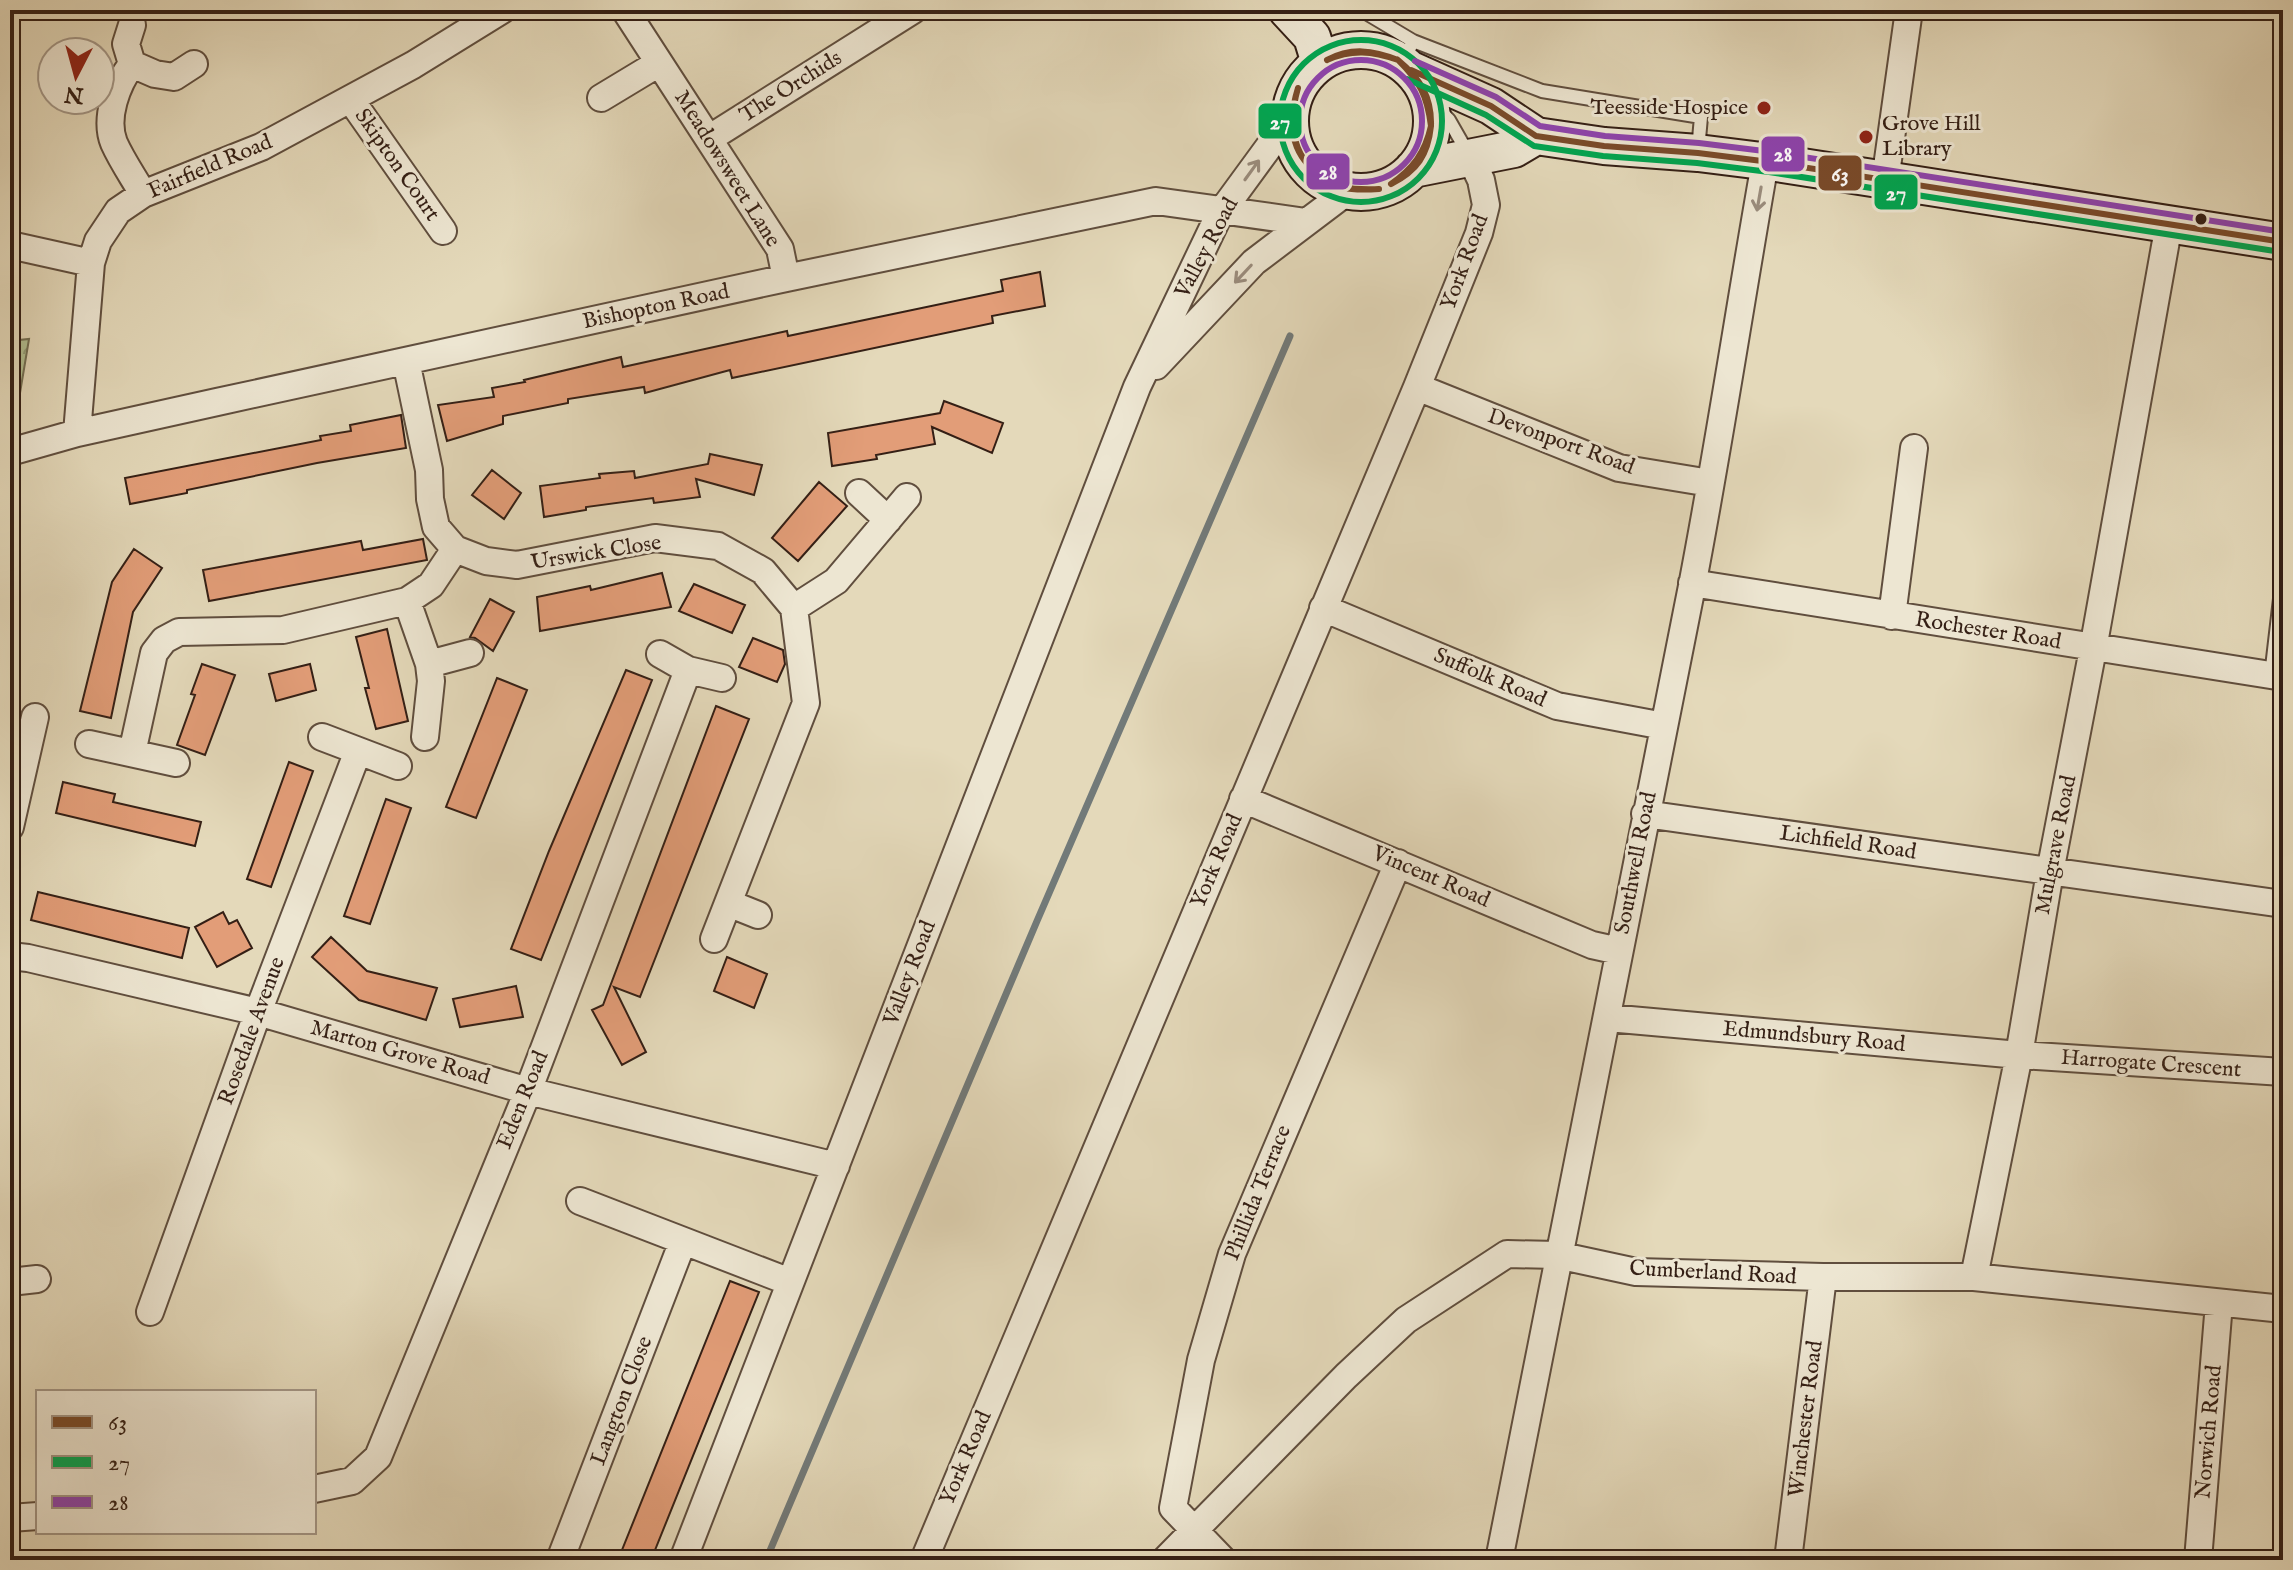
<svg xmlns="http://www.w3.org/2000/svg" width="2293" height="1570" viewBox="0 0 2293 1570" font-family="'IM FELL English',serif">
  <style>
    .park { fill: url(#park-crowns); stroke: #736f53; stroke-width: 2 }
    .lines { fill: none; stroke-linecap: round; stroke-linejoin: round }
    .stream { stroke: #727a79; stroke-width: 7 }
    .building { fill: #e29d78; stroke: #341f15; stroke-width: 2 }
    .lane-casing { stroke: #604e3e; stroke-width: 16 }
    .street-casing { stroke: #604e3e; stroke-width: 30 }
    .secondary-casing { stroke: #341f15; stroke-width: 40 }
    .lane { stroke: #ede6d2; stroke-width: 12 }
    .street { stroke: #ede6d2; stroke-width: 26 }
    .secondary { stroke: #ede6d2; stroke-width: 36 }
    .bus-1-casing { stroke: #ede6d2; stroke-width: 12 }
    .bus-2-casing { stroke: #ede6d2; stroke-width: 12 }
    .bus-3-casing { stroke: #ede6d2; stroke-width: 12 }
    .bus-1 { stroke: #7a4b2a; stroke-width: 6 }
    .bus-2 { stroke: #00a651; stroke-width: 6 }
    .bus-3 { stroke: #8e44ad; stroke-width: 6 }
    .oneway { stroke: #9a8c7d }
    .poi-dot { fill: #8f2418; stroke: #ede6d2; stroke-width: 3 }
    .bus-dot { fill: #341f15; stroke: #ede6d2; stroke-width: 3 }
    .labels { text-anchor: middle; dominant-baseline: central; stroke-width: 6; stroke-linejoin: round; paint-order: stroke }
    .street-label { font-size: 22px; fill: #341f15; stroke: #ede6d2 }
    .poi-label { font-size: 22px; fill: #341f15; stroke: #ede6d2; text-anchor: end }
    .line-badge { stroke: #ede6d2; stroke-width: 3 }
    .badge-label { font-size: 22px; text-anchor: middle; font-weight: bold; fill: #fff }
  </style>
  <defs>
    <pattern id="park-crowns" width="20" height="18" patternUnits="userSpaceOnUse" patternTransform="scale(2)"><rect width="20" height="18" fill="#b2bf91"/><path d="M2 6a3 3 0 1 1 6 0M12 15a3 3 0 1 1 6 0" fill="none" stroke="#929b75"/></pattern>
  </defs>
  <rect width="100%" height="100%" fill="#e4d9ba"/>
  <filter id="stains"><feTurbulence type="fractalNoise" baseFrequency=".0025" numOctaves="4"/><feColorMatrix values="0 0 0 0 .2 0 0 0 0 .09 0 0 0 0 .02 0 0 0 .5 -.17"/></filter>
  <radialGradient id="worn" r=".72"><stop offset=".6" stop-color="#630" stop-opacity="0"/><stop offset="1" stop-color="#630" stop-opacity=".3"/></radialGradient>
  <!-- park -->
  <path class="park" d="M29,339L18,405L10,407V341Z"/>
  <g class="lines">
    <!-- stream -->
    <path class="stream" d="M766,1560L1037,921L1290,336"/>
  </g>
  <!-- building -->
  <path class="building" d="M1040,272L1045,306L992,316L993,323L732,378L730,370L645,393L644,387L568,399V403L503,416V424L447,441L438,405L494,397L492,388L525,382L524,380L621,357L623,367L787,331L788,336L1003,291L1001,280Z
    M944,401L1003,423L992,453L932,427L935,444L876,455L877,459L832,466L828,433L940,413Z
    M401,415L406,448L317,463L187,490V493L130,504L125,478L321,440L320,436L351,431L350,425Z
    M710,454L762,465L754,495L696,479L700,497L654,503L653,498L586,507V510L544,517L540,486L600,478L599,474L634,471L635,478L708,464Z
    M492,470L521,493L504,519L472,495Z
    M819,482L847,506L798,561L772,538Z
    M423,539L427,560L209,601L203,570L361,541L363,550Z
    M134,549L162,568L133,612L111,718L80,711L112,582Z
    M662,573L671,607L540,631L537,597L590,586L591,590Z
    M694,584L745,605L732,633L679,611Z
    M490,599L514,612L493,651L475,638L470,637Z
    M387,629L408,721L376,729L365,688H369L356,637Z
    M753,638L783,650L785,664L777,682L739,667Z
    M202,664L235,675L205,755L177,745L195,695L191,694Z
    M310,664L316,690L276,701L269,674Z
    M626,670L652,680L541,960L511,949L549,851Z
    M497,678L527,690L476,818L446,807Z
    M716,706L749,719L640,997L614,987L646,1052L622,1065L592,1010L603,1005Z
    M289,762L313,771L271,887L247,879Z
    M63,782L115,794L113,802L201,822L195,846L56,813Z
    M386,799L411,808L370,924L344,916Z
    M38,892L189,928L182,958L31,920Z
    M223,912L229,924L237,920L252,948L217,967L195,927Z
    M331,937L367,971L437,988L426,1020L359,1000L312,957Z
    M727,957L767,974L754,1008L714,991Z
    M516,986L523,1017L460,1027L453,999Z
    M730,1281L759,1292L651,1560H618Z"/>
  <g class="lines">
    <defs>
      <path id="lane" d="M1361,10L1413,41
        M1403,63L1413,41L1542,91L1701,117L1698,150
        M1429,99L1449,120L1469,155
        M2271,676L2283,573"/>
      <path id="street" d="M625,10L780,249L786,278
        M132,25L126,44L132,64C117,84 104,118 114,143C122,161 134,178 143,194
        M132,64L155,74L174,77L194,64
        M601,98L659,63
        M351,100L443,231
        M710,138L913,10
        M1885,181L1909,10
        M10,245L91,263
        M406,361L429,470L430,499L436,527L455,549L486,561L517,565L655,538L718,546L763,571L794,608L806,703L714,939
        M1156,366L1254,262L1348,191
        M1417,387L1619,468L1710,483
        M77,433L91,263L98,241L118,211L143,194L261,147L413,65L502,10
        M10,452L77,433L217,402L786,278L1156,201L1306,222
        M859,493L888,520
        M1692,583L2283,677
        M407,601L429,664L431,681L425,737
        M794,608L836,581L907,497
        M1323,608L1557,706L1664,726
        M1892,616L1914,448
        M660,654L688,670L722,678
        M429,664L470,653
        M322,737L398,766
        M89,744L176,763
        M132,753L154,653L164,640L179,632L283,630L407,601L431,585L455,549
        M1243,799L1592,945L1619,951
        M1645,814L2283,904
        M10,827L35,717
        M728,903L758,915
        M10,956L28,958L258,1012L528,1091L836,1166
        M1608,1018L2019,1055L2283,1072
        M580,1201L790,1282
        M1974,1277L2019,1055L2050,872L2093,649L2169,224
        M10,1282L37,1279
        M150,1312L258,1012L358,751
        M314,1489L352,1481L378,1457L528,1091L688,670
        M10,1518L38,1516
        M560,1560L683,1241
        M683,1560L1137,387L1219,215L1290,118
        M924,1560L1417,387L1479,233L1486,205L1481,180L1471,159
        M1165,1560L1346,1376L1406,1320L1507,1254L1557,1255L1636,1272L1823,1277H1974L2283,1309
        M1223,1560L1173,1508L1201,1360L1232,1254L1398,863
        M1499,1560C1561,1235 1629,911 1692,586C1719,446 1740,304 1765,163
        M1788,1560L1823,1277
        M2198,1560L2219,1303"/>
      <path id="secondary" d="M1287,10L1312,37L1320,63
        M1290 121a71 71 0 1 1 142 0a71 71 0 1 1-142 0Z
        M1411,70L1491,106L1536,136L1604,146L1698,153L1770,162L2283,242
        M1413,169L1514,149L1536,136"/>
    </defs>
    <!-- lane casing -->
    <use href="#lane" class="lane-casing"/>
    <!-- street casing -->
    <use href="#street" class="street-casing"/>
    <!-- secondary casing -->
    <use href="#secondary" class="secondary-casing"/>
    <!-- lane -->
    <use href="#lane" class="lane"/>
    <!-- street -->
    <use href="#street" class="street"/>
    <!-- secondary -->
    <use href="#secondary" class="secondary"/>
    <defs>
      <path id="bus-1" d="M1327,60C1351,47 1373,50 1398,60
        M1327,60C1352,49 1372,51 1398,60
        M1398,60C1420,78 1432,97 1431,126
        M1398,60C1420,82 1427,95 1431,126
        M1411,70L1491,106L1536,136L1604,146L1698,153L1770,162L2283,242
        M1298,88C1290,116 1289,146 1312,169
        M1298,88C1289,117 1288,146 1312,169
        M1312,169C1331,189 1353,190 1379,189
        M1312,169C1331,190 1352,191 1379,189
        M1391,184C1413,168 1425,153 1431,126
        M1391,184C1417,171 1428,155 1431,126"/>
      <path id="bus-2" d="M1280 121a81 81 0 1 1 162 0a81 81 0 1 1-162 0Z
        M1407,79L1486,115L1534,146L1603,156L1697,163L1769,172L2281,252"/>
      <path id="bus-3" d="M1300 121a61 61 0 1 1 122 0a61 61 0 1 1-122 0Z
        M1415,61L1496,97L1540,126L1605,136L1699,143L1772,152L2283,232"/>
    </defs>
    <!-- bus-1 casing -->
    <use href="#bus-1" class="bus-1-casing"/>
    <!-- bus-2 casing -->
    <use href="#bus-2" class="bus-2-casing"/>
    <!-- bus-3 casing -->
    <use href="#bus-3" class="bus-3-casing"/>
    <!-- bus-1 -->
    <use href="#bus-1" class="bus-1"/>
    <!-- bus-2 -->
    <use href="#bus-2" class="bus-2"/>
    <!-- bus-3 -->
    <use href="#bus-3" class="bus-3"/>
  </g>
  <!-- one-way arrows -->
  <defs><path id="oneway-shaft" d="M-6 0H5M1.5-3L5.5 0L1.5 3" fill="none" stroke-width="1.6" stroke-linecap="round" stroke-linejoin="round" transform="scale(2)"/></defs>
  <g class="oneway">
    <use href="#oneway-shaft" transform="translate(1252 170) rotate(-54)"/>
    <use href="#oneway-shaft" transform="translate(1759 199) rotate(100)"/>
    <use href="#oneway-shaft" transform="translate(1243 274) rotate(133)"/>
  </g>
  <!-- markers -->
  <g class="poi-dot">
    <circle cx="1764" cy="108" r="8"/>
    <circle cx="1866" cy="137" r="8"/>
  </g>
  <circle class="bus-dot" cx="2201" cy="219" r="7"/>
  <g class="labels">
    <!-- street labels -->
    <g class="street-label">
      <text transform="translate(791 87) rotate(-32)">The Orchids</text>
      <text transform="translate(397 165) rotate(55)">Skipton Court</text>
      <text transform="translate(210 167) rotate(-23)">Fairfield Road</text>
      <text transform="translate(727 169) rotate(58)">Meadowsweet Lane</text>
      <text transform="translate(1207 248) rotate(-62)">Valley Road</text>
      <text transform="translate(1465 262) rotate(-70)">York Road</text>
      <text transform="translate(656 307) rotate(-12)">Bishopton Road</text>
      <text transform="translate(1561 442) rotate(20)">Devonport Road</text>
      <text transform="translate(596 553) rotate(-9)">Urswick Close</text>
      <text transform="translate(1988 631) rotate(9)">Rochester Road</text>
      <text transform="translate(1490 678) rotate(23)">Suffolk Road</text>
      <text transform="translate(1848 843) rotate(8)">Lichfield Road</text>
      <text transform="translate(2056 845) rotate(-79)">Mulgrave Road</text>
      <text transform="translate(1217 861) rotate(-67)">York Road</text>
      <text transform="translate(1636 863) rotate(-79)">Southwell Road</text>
      <text transform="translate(1431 877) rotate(23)">Vincent Road</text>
      <text transform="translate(910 973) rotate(-69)">Valley Road</text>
      <text transform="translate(252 1031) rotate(-70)">Rosedale Avenue</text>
      <text transform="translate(1814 1037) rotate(5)">Edmundsbury Road</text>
      <text transform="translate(400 1053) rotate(16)">Marton Grove Road</text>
      <text transform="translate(2151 1064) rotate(4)">Harrogate Crescent</text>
      <text transform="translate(523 1100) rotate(-68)">Eden Road</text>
      <text transform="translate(1258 1193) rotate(-68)">Phillida Terrace</text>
      <text transform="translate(1713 1273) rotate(3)">Cumberland Road</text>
      <text transform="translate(622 1401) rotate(-69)">Langton Close</text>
      <text transform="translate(1806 1419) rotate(-83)">Winchester Road</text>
      <text transform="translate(2209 1432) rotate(-85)">Norwich Road</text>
      <text transform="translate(966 1458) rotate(-67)">York Road</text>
    </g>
    <!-- poi labels -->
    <g class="poi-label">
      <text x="1748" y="108">Teesside Hospice</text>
      <text x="1882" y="124" text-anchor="start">Grove Hill<tspan x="1882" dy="25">Library</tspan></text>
    </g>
  </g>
  <g class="line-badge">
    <rect x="1257" y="102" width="46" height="38" rx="8" fill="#00a651"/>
    <rect x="1760" y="135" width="46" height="38" rx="8" fill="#8e44ad"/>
    <rect x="1305" y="152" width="46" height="39" rx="8" fill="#8e44ad"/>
    <rect x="1817" y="154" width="46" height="38" rx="8" fill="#7a4b2a"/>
    <rect x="1873" y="173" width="46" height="38" rx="8" fill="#00a651"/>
  </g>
  <g class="badge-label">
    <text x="1280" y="129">27</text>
    <text x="1783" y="161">28</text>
    <text x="1328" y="179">28</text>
    <text x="1840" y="181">63</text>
    <text x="1896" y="200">27</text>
  </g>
  <!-- margin -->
  <rect width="2293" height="1570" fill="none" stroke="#e4d9ba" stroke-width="40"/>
  <rect x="12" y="12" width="2269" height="1546" fill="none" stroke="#341f15" stroke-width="4"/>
  <rect x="20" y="20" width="2253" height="1530" fill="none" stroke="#341f15" stroke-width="2"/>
  <!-- legend -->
  <rect x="36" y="1390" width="280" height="144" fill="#ede6d2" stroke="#a39686" stroke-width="2"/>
  <rect x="52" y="1416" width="40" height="12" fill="#7a4b2a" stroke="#a39686" stroke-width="2"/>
  <text x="108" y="1430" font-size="24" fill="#341f15">63</text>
  <rect x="52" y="1456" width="40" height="12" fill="#00a651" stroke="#a39686" stroke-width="2"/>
  <text x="108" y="1470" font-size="24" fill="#341f15">27</text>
  <rect x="52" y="1496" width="40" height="12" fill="#8e44ad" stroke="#a39686" stroke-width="2"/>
  <text x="108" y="1510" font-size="24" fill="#341f15">28</text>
  <!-- north arrow -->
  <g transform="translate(76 76) rotate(186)"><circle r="38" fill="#ede6d2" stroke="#a39686" stroke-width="2"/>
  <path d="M0-6L14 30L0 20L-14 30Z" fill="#8f2418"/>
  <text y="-12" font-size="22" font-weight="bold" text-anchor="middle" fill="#341f15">N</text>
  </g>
  <rect width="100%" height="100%" filter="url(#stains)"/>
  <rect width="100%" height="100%" fill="url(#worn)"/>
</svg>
